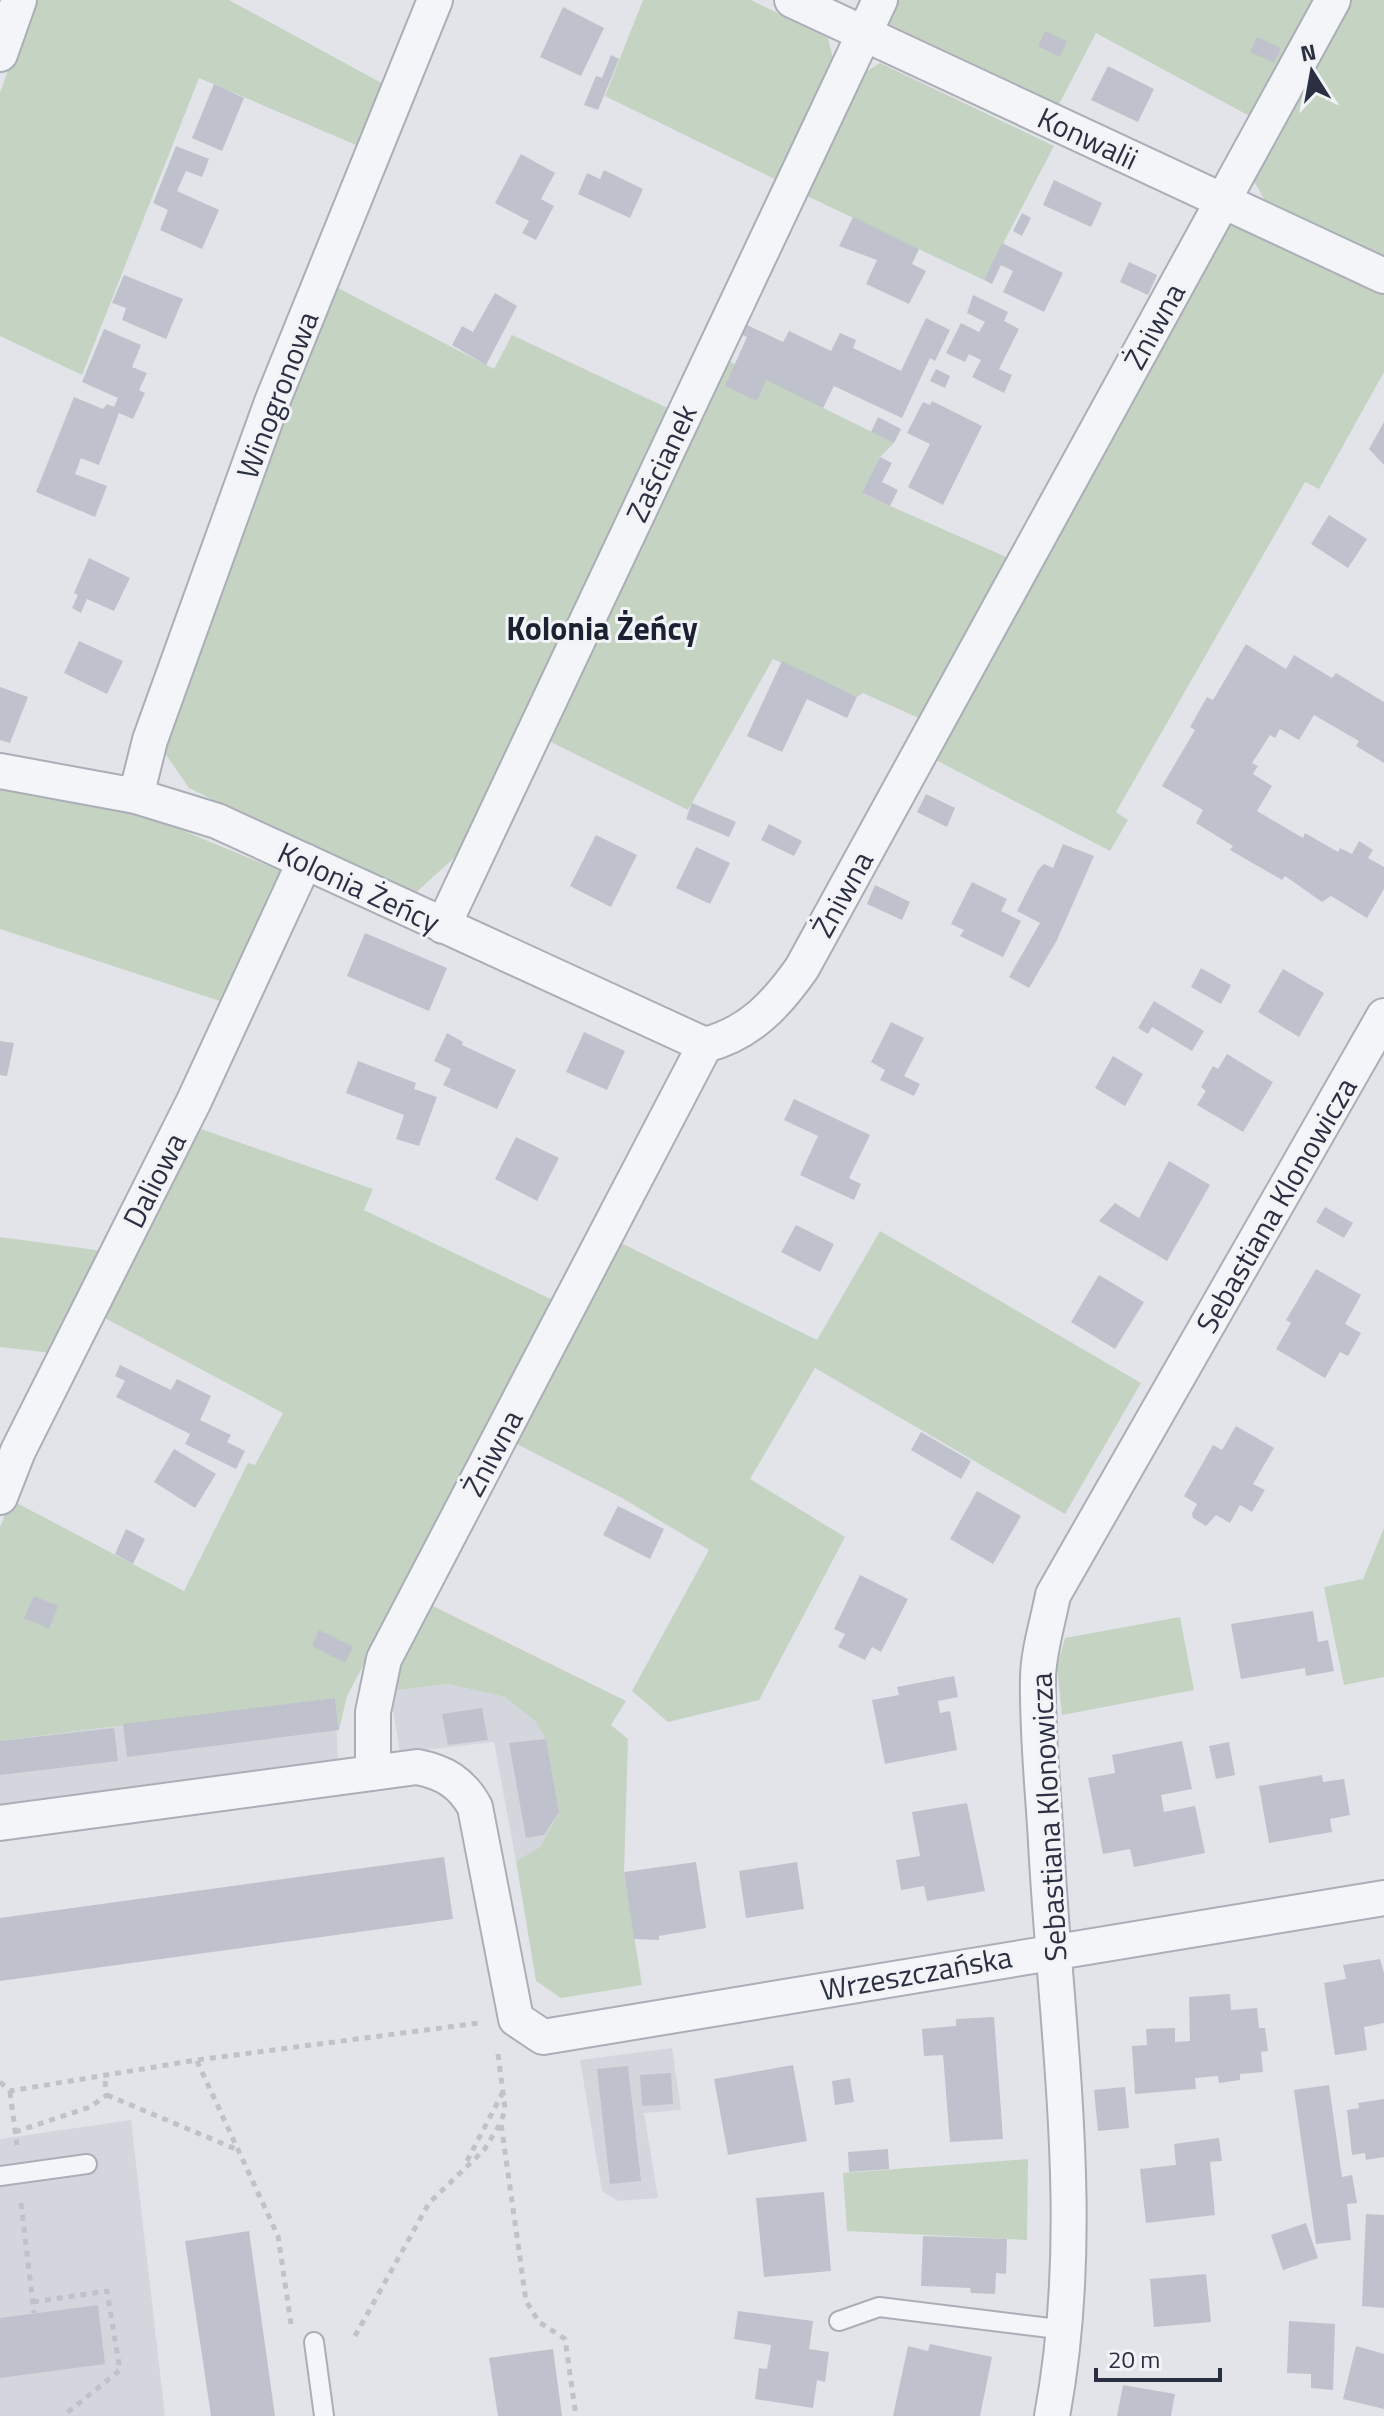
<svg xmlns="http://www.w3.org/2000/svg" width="1384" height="2416" viewBox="0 0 1384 2416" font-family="'Titillium Web',sans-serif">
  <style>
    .built { fill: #d4d6de }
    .green { fill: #c5d3c3 }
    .building { fill: #bfc2cc }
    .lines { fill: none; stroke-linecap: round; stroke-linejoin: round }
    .service-casing { stroke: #abaeb7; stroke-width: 22 }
    .minor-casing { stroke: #abaeb7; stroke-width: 38 }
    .path { stroke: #bfc2c8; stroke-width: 5; stroke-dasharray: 6 6; stroke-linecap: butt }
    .service { stroke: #f4f5f8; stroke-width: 18 }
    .minor { stroke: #f4f5f8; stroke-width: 34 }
    .labels { text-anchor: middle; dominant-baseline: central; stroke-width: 6; stroke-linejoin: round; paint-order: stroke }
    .street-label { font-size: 30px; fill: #2a3041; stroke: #f1f3f7 }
    .neighbourhood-label { font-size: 32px; font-weight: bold; fill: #1c2132; stroke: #f1f3f7 }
  </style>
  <rect width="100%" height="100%" fill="#e2e4ea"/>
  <!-- built -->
  <path class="built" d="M448,1684L505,1697L536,1722L546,1739L559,1812L540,1847L516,1861L494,1742L400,1753L390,1691Z
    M335,1698L338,1762L0,1806V1741Z
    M672,2048L681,2110L644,2113L658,2198L618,2201L602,2191L580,2060Z
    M131,2120L165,2416H0V2139Z"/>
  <!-- green -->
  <path class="green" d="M33,0H229L387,86L363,148L199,78L82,375L0,336V93Z
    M643,0H751L828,38L834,63L781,182L605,96Z
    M897,0H1319L1253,118L1096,33L1054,114L893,38L888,19Z
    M1350,0H1384V256L1265,201L1255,183V173Z
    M880,63L1054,146L984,280L805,195L861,75Z
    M1229,218L1384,287V372L1319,489L1305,482L1116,812L1128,820L1110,851L934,759Z
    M336,287L494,369L512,335L676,412L508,762L454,858L411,897L189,788L162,749V734Z
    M729,361L894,443L880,457L863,494L1013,560L923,720L863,693L857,697L773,659L688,810L549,741Z
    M0,783L135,811L281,871L226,1003L0,929Z
    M198,1128L373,1189L364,1210L557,1302L347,1696L339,1730L335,1698L0,1741V1527L11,1500L184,1591L248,1463L255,1465L283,1413L103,1317Z
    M880,1231L1141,1383L1065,1514L815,1368L750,1479L845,1537L759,1700L668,1722L632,1691L709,1550L622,1498L515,1443L619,1242L817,1340Z
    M0,1237L103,1251L52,1353L0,1347Z
    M1384,1528V1677L1344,1685L1324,1587L1363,1579Z
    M429,1604L626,1701L611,1725L628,1739L624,1873L642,1985L561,1998L536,1981L516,1861L540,1847L559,1812L546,1739L536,1722L505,1697L448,1684L390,1691L393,1670Z
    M1180,1617L1194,1690L1062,1715L1057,1667L1065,1638Z
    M1028,2159L1027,2240L847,2231L843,2173Z"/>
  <!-- building -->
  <path class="building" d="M563,7L604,28L581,76L540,57Z
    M1045,31L1067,41L1060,57L1038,46Z
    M1257,37L1281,48L1274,63L1250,52Z
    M611,55L619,59L598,110L584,105L596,76L602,78Z
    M1108,66L1154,89L1138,122L1091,100Z
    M214,84L244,98L222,151L192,138Z
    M176,146L209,159L202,177L186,171L177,191L219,210L202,249L160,230L168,210L153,203Z
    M521,154L555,173L541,199L554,206L536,240L522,233L529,221L495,203Z
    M604,170L643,189L630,218L578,194L587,173L600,179Z
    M1054,180L1102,203L1091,227L1043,205Z
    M1022,213L1031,218L1022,236L1013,231Z
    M853,217L919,249L912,264L926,271L909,304L866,284L877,260L839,246Z
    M1002,243L1063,273L1044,312L1003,292L1013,271L1001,265L992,284L984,280Z
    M1129,262L1157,275L1148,295L1120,282Z
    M124,275L183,299L166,339L122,320L126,308L112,303Z
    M495,293L517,306L486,365L452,345L462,326L473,332Z
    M973,295L1008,312L1004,321L1019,329L999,369L1012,375L1004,393L972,377L981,360L969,354L965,362L946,353L961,323L979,332L985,322L967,313Z
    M926,318L950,330L935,361L930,358L902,418L834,386L823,408L766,380L757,401L725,386L747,337L740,334L745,324L783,342L789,331L831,351L840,333L856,340L853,348L901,371Z
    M104,329L141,345L132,367L147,373L139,390L145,393L133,419L119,413L99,465L81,458L75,474L107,486L95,517L36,492L74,397L103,409L107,404L114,407L118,398L82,382Z
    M936,369L950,376L945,388L930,381Z
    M932,401L982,426L943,505L908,487L930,444L907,433L923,402L930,405Z
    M878,417L901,429L894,443L871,432Z
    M1384,422V465L1369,449Z
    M880,457L892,463L882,482L898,490L890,506L862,493Z
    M1329,515L1367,539L1348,568L1311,544Z
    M89,558L130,578L114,611L87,599L81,613L72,608L78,595L74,593Z
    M79,641L123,661L107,694L64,673Z
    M1246,644L1286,669L1294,655L1332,678L1336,673L1384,702V763L1356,746L1359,741L1314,715L1299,740L1280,729L1275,738L1270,735L1252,763L1258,766L1253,774L1272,786L1257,811L1303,838L1305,833L1338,852L1340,848L1352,854L1359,841L1373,850L1368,858L1384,867V889L1367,918L1331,896L1322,902L1285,876L1282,880L1230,850L1233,846L1196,823L1203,810L1162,786L1195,730L1190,727L1207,697L1213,700Z
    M782,661L857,697L847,718L807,699L782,752L747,736Z
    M0,687L28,697L10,743L0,740Z
    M926,794L955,808L947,827L917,812Z
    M692,803L736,822L729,837L686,819Z
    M769,824L802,841L794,856L761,840Z
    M596,835L637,855L611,907L570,886Z
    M1063,844L1094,856L1057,940L1029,988L1009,977L1040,923L1017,911L1038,870L1044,864L1053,868Z
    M696,847L730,863L710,904L676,888Z
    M972,882L1007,899L1001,911L1021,921L1003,957L960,936L964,930L951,924Z
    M875,885L910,902L902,920L867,904Z
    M365,933L447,968L429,1011L347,976Z
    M1201,968L1231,985L1221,1004L1191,987Z
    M1283,969L1324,993L1299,1037L1258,1012Z
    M1154,1001L1204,1031L1192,1051L1152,1027L1148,1034L1138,1028Z
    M891,1022L924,1038L904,1076L920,1084L914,1096L880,1080L885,1070L871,1062Z
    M584,1032L625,1051L607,1090L566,1072Z
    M447,1033L463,1042L462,1045L516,1070L497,1109L443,1085L451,1069L434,1061Z
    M0,1041L14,1043L7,1076L0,1075Z
    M1227,1054L1273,1082L1243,1132L1197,1105L1206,1091L1201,1087L1213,1066L1218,1069Z
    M1113,1056L1143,1074L1125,1106L1095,1088Z
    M358,1061L416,1083L414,1089L437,1097L419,1146L396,1139L404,1115L346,1093Z
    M794,1099L870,1135L849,1178L861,1184L854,1200L800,1175L818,1136L784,1120Z
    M516,1137L559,1158L537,1201L495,1179Z
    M1169,1161L1210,1185L1167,1261L1099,1221L1115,1203L1139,1218Z
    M1325,1207L1353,1223L1344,1238L1316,1222Z
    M796,1225L834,1244L820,1272L781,1252Z
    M1316,1269L1361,1295L1345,1324L1361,1333L1348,1356L1340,1352L1325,1378L1276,1349L1291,1323L1286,1320Z
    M1099,1275L1144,1302L1115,1349L1071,1322Z
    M120,1365L171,1390L177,1379L211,1396L200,1420L231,1435L227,1442L245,1451L236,1469L185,1444L190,1434L116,1397L125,1381L115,1376Z
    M1236,1426L1274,1448L1253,1484L1265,1490L1252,1512L1240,1505L1230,1523L1216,1515L1206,1526L1193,1518L1192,1513L1197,1504L1184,1496L1213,1445L1222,1450Z
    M921,1432L971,1461L961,1479L911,1450Z
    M174,1449L216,1474L195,1508L154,1482Z
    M977,1491L1021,1516L993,1564L950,1539Z
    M618,1506L664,1529L650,1559L603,1535Z
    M126,1529L145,1539L133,1564L115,1554Z
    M860,1575L908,1599L881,1652L872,1647L865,1660L838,1647L845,1634L834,1629Z
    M34,1596L58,1606L49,1629L24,1618Z
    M1313,1611L1318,1642L1328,1640L1334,1671L1306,1676L1305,1668L1241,1679L1231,1624Z
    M319,1630L353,1647L345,1663L312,1646Z
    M954,1676L958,1697L938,1701L940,1713L950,1711L957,1750L885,1764L872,1700L899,1695L897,1687Z
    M335,1698L339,1730L127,1757L123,1724Z
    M482,1708L488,1740L448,1745L442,1714Z
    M114,1728L118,1761L0,1775V1741Z
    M546,1739L559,1812L544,1835L526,1838L509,1743Z
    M1182,1741L1192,1789L1161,1795L1164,1812L1195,1806L1205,1853L1134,1867L1130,1849L1103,1854L1088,1778L1115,1773L1112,1755Z
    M1229,1742L1235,1775L1216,1779L1209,1746Z
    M1322,1775L1323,1782L1344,1779L1350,1815L1330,1819L1332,1832L1269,1843L1259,1786Z
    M967,1803L985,1891L927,1901L924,1886L901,1890L896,1860L920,1856L912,1812Z
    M444,1857L453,1919L0,1981V1918Z
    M696,1862L706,1928L659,1936V1940L634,1939L624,1872Z
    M797,1862L804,1909L746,1918L739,1871Z
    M1380,1959L1384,1973V2023L1364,2027L1367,2050L1335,2055L1324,1983L1346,1979L1343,1965Z
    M1230,1994L1231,2010L1257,2008L1259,2028H1265L1268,2051L1261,2052L1263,2072L1240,2074V2080L1219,2083L1218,2076L1195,2078L1196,2089L1135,2094L1132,2046L1147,2045L1146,2029L1175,2028V2042L1190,2041L1189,1997Z
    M994,2017L1003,2139L950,2142L943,2055L924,2056L922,2029L956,2026V2019Z
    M793,2065L807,2141L728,2155L714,2079Z
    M628,2066L641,2181L610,2184L597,2069Z
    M671,2073L673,2104L642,2106L640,2075Z
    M850,2078L854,2102L835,2105L832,2081Z
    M1329,2085L1342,2177L1352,2175L1357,2203L1347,2204L1351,2240L1316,2244L1294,2090Z
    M1125,2087L1129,2128L1098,2131L1094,2090Z
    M1384,2099V2157L1366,2160L1365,2153L1352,2155L1347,2110L1359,2108L1358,2103Z
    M1219,2138L1222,2161L1210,2162L1215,2215L1146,2223L1140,2169L1176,2165L1174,2144Z
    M888,2149L889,2169L849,2172L848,2152Z
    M824,2192L831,2271L764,2277L756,2198Z
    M1366,2214L1384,2215V2308L1362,2306Z
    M1306,2223L1318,2258L1283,2270L1271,2235Z
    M249,2231L275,2416H211L185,2241Z
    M923,2236L1007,2239L1006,2274L996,2273L995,2294L971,2293L970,2288L921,2286Z
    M1206,2274L1211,2322L1154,2327L1150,2279Z
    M98,2305L105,2364L0,2378V2318Z
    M738,2311L813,2321L809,2349L829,2352L825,2382L817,2380L813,2408L755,2399L759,2368L767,2369L771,2345L734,2339Z
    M1289,2321L1335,2324L1333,2390L1311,2388V2374L1287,2373Z
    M930,2344L992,2357L980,2416H893L908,2346L928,2351Z
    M1356,2346L1384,2354V2409L1343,2399Z
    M553,2349L562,2416H498L489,2358Z
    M1123,2385L1175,2394L1171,2416H1117Z"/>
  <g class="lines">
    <defs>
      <path id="service" d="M0,2176L87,2164
        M839,2321L879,2307L1066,2330
        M314,2342L324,2416"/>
      <path id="minor" d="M792,0L1384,276
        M0,54L19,0
        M0,771L136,796L217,821L705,1045
        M136,796L150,740L272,402L435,0
        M443,926L880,0
        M0,1497L18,1451L194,1101L305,861
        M373,1773V1712L384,1659L705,1045C750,1033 776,1005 802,968L1333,0
        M0,1823L417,1767C444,1772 462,1783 475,1807L516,2019L543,2037L1384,1898
        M1052,2416C1088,2225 1056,2034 1046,1842C1043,1788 1037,1733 1038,1679C1038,1652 1048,1622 1053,1595L1384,1016"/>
    </defs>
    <!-- service casing -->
    <use href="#service" class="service-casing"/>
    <!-- minor casing -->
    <use href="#minor" class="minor-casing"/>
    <!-- path -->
    <path class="path" d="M498,2054L505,2108L501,2123L526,2301L539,2322L565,2339L576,2416
      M197,2061L278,2236L291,2324
      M0,2082L10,2091L197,2060L479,2023
      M10,2092L17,2145
      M107,2095L238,2150
      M15,2132L90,2107L107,2095L104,2076
      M467,2161L503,2092
      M21,2203L34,2313
      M33,2302L107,2291L120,2370L63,2416
      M355,2336L429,2203L484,2150L500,2124"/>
    <!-- service -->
    <use href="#service" class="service"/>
    <!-- minor -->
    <use href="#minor" class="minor"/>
  </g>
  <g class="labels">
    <!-- street labels -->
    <g class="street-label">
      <text transform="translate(1088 138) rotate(25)">Konwalii</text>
      <text transform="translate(1154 326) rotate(-61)">Żniwna</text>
      <text transform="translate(277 395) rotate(-69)">Winogronowa</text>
      <text transform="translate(661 463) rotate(-65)">Zaścianek</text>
      <text transform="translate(359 887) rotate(25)">Kolonia Żeńcy</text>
      <text transform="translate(842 894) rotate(-61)">Żniwna</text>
      <text transform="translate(154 1180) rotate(-63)">Daliowa</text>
      <text transform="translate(1276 1205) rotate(-60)">Sebastiana Klonowicza</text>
      <text transform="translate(492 1453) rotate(-62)">Żniwna</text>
      <text transform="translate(1048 1817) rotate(-93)">Sebastiana Klonowicza</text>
      <text transform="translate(916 1973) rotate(-10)">Wrzeszczańska</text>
    </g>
    <!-- neighbourhood labels -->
    <g class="neighbourhood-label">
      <text x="602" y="628">Kolonia Żeńcy</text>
    </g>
  </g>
  <!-- north arrow -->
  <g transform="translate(1312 72) rotate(349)" stroke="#f1f3f7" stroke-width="6" paint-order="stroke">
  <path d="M0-6L14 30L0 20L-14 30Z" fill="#2a3041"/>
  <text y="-12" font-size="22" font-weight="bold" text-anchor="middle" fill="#2a3041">N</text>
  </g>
  <!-- scale -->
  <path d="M1096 2368v12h124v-12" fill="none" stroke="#2a3041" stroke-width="4"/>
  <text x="1108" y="2368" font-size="24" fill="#2a3041" stroke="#f1f3f7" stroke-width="6" paint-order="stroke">20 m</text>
</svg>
